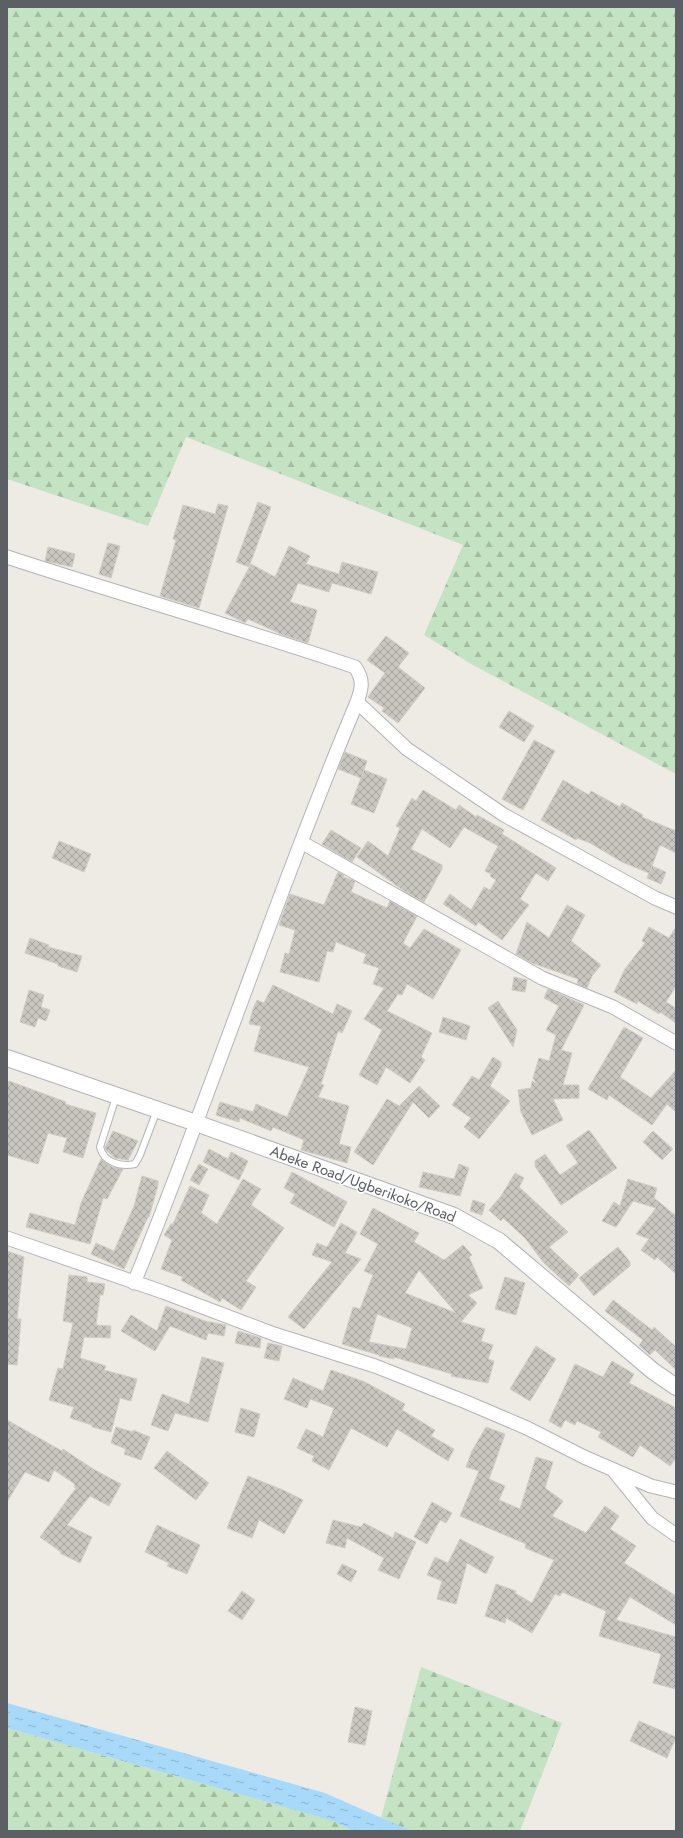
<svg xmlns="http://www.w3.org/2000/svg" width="683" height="1838" viewBox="0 0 683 1838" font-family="Jost,sans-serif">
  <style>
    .forest { fill: url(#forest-firs) }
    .water { fill: url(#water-ripples) }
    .building { fill: url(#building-cross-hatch); stroke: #d2ccc3; fill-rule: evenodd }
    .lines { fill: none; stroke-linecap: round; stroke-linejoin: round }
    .service-casing { stroke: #b1b4b8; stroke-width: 8 }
    .minor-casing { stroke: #b1b4b8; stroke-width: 15 }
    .tertiary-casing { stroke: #b1b4b8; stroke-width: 18 }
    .service { stroke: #fff; stroke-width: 6 }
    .minor { stroke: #fff; stroke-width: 13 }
    .tertiary { stroke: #fff; stroke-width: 16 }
    .labels { text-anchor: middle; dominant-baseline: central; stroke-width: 3; stroke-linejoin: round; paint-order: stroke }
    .street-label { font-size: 15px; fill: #5c5f63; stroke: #fff }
  </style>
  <defs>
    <pattern id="forest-firs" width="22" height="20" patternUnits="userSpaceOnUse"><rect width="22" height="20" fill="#c3e3c2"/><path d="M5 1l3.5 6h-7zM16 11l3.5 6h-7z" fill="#a2bba1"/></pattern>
    <pattern id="water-ripples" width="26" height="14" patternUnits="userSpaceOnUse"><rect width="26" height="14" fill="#a8d9f9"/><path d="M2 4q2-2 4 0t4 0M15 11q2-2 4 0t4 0" fill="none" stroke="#8cb3cd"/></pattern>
    <pattern id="building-cross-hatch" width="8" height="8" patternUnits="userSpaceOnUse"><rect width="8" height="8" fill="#c9c6c0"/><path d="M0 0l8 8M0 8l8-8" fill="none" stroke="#a6a4a0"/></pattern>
  </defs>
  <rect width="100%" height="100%" fill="#edebe4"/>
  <!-- forest -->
  <path class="forest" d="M7,7H676V774L473,665L424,635L463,545L186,437L148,526L7,479Z
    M421,1667L562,1723L520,1831H411L381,1818Z
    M7,1728L333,1821L353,1831H7Z"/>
  <!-- water -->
  <path class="water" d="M7,1703L325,1793L411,1831H353L333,1821L7,1728Z"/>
  <!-- building -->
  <path class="building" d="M258,502L271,507L249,567L236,562Z
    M218,504L228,506L199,608L160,596L176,540L173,539L183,505L215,514Z
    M108,543L120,546L111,578L99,574Z
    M289,546L310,556L306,564L339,574L342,562L378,572L371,594L332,583L329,592L298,583L290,602L317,610L308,643L283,635L248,619L245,623L225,613L251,564L275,577Z
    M48,547L75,554L72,567L45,561Z
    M386,636L409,653L398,667L425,688L398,723L382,711L384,708L368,697L385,673L367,660Z
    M509,711L534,726L524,742L499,727Z
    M534,740L555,751L523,810L502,799Z
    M345,752L367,761L361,778L338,769Z
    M364,770L387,779L374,813L351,804Z
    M563,780L589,795L591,791L620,807L622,803L643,815L642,817L676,831V853L660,845L650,871L652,866L666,872L661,884L647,878L649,873L622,862L590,843L577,838L576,840L541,820Z
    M423,790L456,810L459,805L476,817L477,815L504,830L502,834L556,868L548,881L536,873L520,899L529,905L502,940L478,922L476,926L443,904L450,894L471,910L484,887L490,890L496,880L490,876L491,874L485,871L498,846L464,827L450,848L422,829L411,849L442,865V869L424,902L407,893L357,857L368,841L388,856L400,828L396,826L412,798L416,801Z
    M331,830L361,848L352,862L322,844Z
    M59,841L91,854L84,872L52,858Z
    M338,872L344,875L343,877L355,881L351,892L387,908L390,901L417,916L403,943L410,948L424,929L461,950L433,999L407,984L402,995L398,994L387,1011L432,1033L421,1057L425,1060L410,1083L386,1067L377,1085L359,1075L382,1030L364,1019L384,988L373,984L379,968L363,963L366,954L336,942L333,952L327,951L319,982L280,972L285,953L289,954L295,930L279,925L290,894L324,905Z
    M567,905L585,915L571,941L601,965L592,976L587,988L577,984L578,979L532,963L516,954L527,922L549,938Z
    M649,927L669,938L676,927V986L666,1002L676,1008V1023L660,1012L659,1014L638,1001L637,1004L614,992L625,969L645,943L642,941Z
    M30,938L49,945L48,947L82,956L77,972L58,966V964L25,953Z
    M514,977L527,980L525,992L512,990Z
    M273,985L333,1014L337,1004L352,1011L342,1033L338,1031L321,1084L324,1085L318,1097L349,1106L339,1144L351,1147L347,1163L301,1150L304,1140L273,1127L271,1131L240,1118L239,1122L216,1115L220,1102L253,1112L256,1104L287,1117L309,1067L254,1051L261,1026L249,1024L253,1009L257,1000L264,1003Z
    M548,989L584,1005L561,1050L572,1053L563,1085H579V1098L553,1099L563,1120L532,1135L521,1112L518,1090L531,1088L532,1081L537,1084L533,1078L539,1058L549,1061L556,1035L546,1030L559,1006L544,998Z
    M29,990L44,995L41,1007L50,1010L46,1021L38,1018L35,1027L20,1022Z
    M498,1001L517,1030L513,1047L488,1008Z
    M443,1017L470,1026L466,1040L439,1032Z
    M624,1027L643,1038L620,1077L651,1098L676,1070V1112L667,1104L652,1125L609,1095L607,1100L588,1089Z
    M493,1057L501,1062V1066L490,1086L510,1101L479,1139L464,1127L471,1118L452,1105L472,1076L479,1080Z
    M9,1081L66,1102L65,1104L96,1113L83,1158L63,1152L67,1138L48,1133L38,1164L7,1155V1086Z
    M419,1086L440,1106L429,1118L413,1102L373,1165L354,1152L387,1099L399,1106Z
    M589,1130L617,1168L561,1205L535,1166V1161L545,1154L560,1175L578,1163L566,1146Z
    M113,1131L138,1141L128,1160L115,1158L106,1150L105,1148Z
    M653,1131L673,1149L662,1160L643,1142Z
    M209,1149L228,1159L231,1152L248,1161L239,1180L203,1162Z
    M101,1159L112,1167L123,1169L107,1199L103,1198L90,1244L26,1227L30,1213L75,1225L81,1203Z
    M199,1164L208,1169L199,1185L190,1180Z
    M459,1164L469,1168L460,1196L419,1187L423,1172L454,1179Z
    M292,1172L347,1202L334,1227L290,1203L295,1194L284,1188Z
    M515,1173L524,1178L519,1187L568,1232L549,1247L579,1275L569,1286L544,1263L525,1238L503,1218L501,1221L489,1210L501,1196Z
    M142,1176L158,1181V1185L149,1217H148L124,1269L91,1254L96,1243L114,1251L134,1206Z
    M243,1179L261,1189L251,1205L284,1228L246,1281L256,1287L241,1310L222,1298L220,1302L181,1280L183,1277L161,1269L172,1240L164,1235L171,1224H173L190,1186L209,1195L201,1213L217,1224Z
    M628,1179L657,1188L654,1198L676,1216V1274L657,1257L655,1260L641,1250L649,1239L636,1234L656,1208L633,1201L616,1227L602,1221L614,1202L620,1206Z
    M473,1200L485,1204L482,1215L470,1211Z
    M373,1208L419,1233L414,1242L444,1260L463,1245L472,1255L469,1257L483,1288L468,1295L477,1303L461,1322L485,1329L481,1341L493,1345L488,1359L494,1361L488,1383L451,1376L452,1374L394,1357V1359L379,1356V1355L342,1344L353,1307L360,1309L373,1275L364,1271L378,1244L360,1234ZM419,1270L456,1313L405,1293ZM377,1314L412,1328L406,1349L369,1342Z
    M341,1223L357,1232L345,1253L361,1259L304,1329L288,1317L332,1262L312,1255L317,1243L327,1247Z
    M618,1247L630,1262V1266L594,1296L579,1278Z
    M7,1251L24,1257L17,1319H21L17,1365L7,1364Z
    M69,1275L87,1277V1282L105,1284L103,1295H100L96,1325L111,1326L110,1338L84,1337L80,1358L106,1366L104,1370L137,1379L131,1401L120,1398L111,1432L92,1427V1425L70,1418L74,1407L49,1400L58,1368L63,1369L73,1323L63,1321Z
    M505,1277L525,1283L516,1315L495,1309Z
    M613,1300L652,1330L654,1327L676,1347V1370L655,1350L650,1355L639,1345L643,1340L605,1311Z
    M166,1306L205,1321L226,1325L224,1336L208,1333L206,1340L170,1326L155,1351L121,1331L131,1315L157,1331Z
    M238,1331L261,1338L260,1348L235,1343Z
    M268,1343L282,1346L279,1361L264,1358Z
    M536,1346L556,1359L530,1401L510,1389Z
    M202,1357L224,1363L208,1422L175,1413L168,1431L151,1425L162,1394L189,1404Z
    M612,1361L634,1374L629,1383L676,1408V1458L670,1466L640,1445L633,1457L598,1437L601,1432L577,1421L575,1425L565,1420L561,1428L549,1421L575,1364L603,1377Z
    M331,1370L365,1382L405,1404L402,1410L435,1430L431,1436L454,1449L448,1461L397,1429L387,1447L351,1428L329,1470L312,1461L314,1456L297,1448L306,1429L323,1437L334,1408L310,1399L307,1408L284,1399L293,1378L323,1391Z
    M241,1408L260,1414L254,1437L235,1432Z
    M7,1420L62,1451L63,1449L93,1469L121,1484L109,1506L90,1496L67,1525L92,1537L80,1563L60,1553L61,1552L40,1537L76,1488L74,1487L75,1484L54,1470L49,1482L25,1472L7,1502Z
    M116,1427L133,1432V1430L150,1437L141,1460L124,1454L126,1449L111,1443Z
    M486,1427L505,1434L489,1479L505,1486L499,1500L520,1509L536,1457L553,1462L545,1488L563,1501L552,1516L586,1533L605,1506L619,1516L610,1529L636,1546L624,1563L676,1596V1625L630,1597L616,1620L676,1637V1689L653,1683L661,1654L599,1636L606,1611L562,1592L560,1596L555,1594L532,1633L506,1618L505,1623L485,1616L496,1584L516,1591L515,1593L532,1603L554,1560L525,1548L526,1544L460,1516L479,1471L466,1467L472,1451Z
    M167,1451L209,1483L196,1500L154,1468Z
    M248,1476L283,1490L303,1500L284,1534L259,1520L252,1538L227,1528Z
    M432,1502L452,1513L446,1523L440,1520L427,1544L414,1537Z
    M333,1520L361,1527L364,1523L393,1538L395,1532L416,1542L399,1579L378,1570L384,1558L347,1538L345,1548L326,1543Z
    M157,1525L200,1545L187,1574L167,1566L169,1563L145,1552Z
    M460,1539L494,1557L486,1574L467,1563L456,1604L437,1599L442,1581L427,1575L435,1557L448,1563Z
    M342,1564L357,1571L351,1582L337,1574Z
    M242,1591L255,1600L242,1620L228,1611Z
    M355,1707L372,1711L365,1745L348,1742Z
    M639,1721L676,1737L667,1758L630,1741Z"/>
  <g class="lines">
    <defs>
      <path id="service" d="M116,1097L100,1147C104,1163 121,1167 135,1164L140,1155L157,1110"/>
      <path id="minor" d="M7,557C123,595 240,628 355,667C364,680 362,688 357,702C277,893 212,1091 134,1283
        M357,702L407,749L504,815L655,898L676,907
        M301,842L542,978L613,1007L676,1043
        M7,1238L163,1292L274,1334L375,1366L466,1402L527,1428L584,1457L651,1486L676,1492
        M613,1470L652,1518L676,1535"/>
      <path id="tertiary" d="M7,1058L196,1123L454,1216L499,1241L653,1371L676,1387"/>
    </defs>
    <!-- service casing -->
    <use href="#service" class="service-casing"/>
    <!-- minor casing -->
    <use href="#minor" class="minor-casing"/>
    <!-- tertiary casing -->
    <use href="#tertiary" class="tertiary-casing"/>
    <!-- service -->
    <use href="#service" class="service"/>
    <!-- minor -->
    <use href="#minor" class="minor"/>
    <!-- tertiary -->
    <use href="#tertiary" class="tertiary"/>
  </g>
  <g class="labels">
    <!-- street labels -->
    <g class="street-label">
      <text transform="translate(363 1184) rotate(20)">Abeke Road/Ugberikoko/Road</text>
    </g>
  </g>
  <!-- border -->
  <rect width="683" height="1838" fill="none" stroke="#5c5f63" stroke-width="16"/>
</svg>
